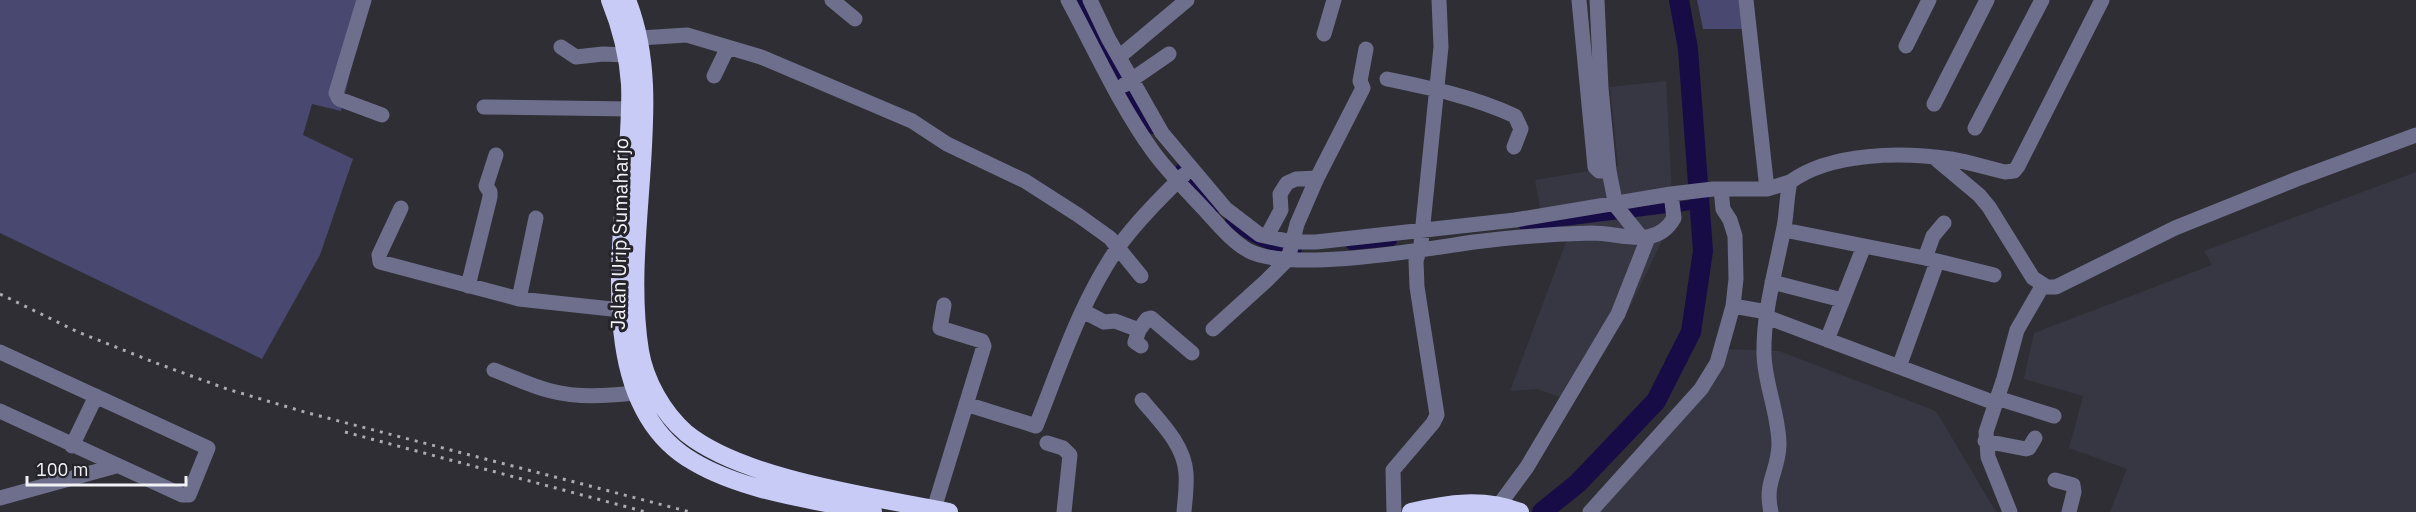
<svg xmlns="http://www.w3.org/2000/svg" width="2416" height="512" viewBox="0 0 2416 512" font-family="'IBM Plex Sans',sans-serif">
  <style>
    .built { fill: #363742 }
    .green { fill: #484870 }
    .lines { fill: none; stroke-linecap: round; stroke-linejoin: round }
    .canal { stroke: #180c47; stroke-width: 10 }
    .river { stroke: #180c47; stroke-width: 20 }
    .minor { stroke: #6e6f8c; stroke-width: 15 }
    .highway { stroke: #c9cbf7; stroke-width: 18 }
    .rail { stroke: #ababb0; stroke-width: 3; stroke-dasharray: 3 6; stroke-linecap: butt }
    .labels { text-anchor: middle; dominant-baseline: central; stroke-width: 6; stroke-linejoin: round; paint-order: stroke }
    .street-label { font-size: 20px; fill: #f2f2f6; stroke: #24242a }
  </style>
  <rect width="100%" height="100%" fill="#2e2e34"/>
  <!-- built -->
  <path class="built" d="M1666,81L1673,218L1632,303L1574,402L1537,389L1510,391L1571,229L1544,228L1535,180L1618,166L1610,87Z
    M2416,172V512H2110L2127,469L2069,448L2083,396L2024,379L2034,333L2212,265L2204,251Z
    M1723,349L1779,351L1936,411L1996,512H1582L1696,391Z"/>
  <!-- green -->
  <path class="green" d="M0,0H370L362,22L341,111L312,104L303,135L353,159L320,255L262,359L0,233Z
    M1697,0H1744L1745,29H1703Z"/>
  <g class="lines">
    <!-- canal -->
    <path class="canal" d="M1078,0L1114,67L1152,129
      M1181,168L1203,195L1217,207
      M1230,220C1247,236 1273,250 1297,249
      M1524,226L1699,204
      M1351,245L1392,241"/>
    <!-- river -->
    <path class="river" d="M1542,512L1578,483L1656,401L1691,332L1703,251L1688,49L1679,0"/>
    <!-- minor -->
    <path class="minor" d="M364,0L336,93L339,99L382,115
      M832,0L855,19
      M1068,0C1095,50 1119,104 1152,150C1167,171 1186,190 1203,208C1217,223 1231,241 1249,251C1293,273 1424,249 1474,242C1513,237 1552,234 1592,233C1622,233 1656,250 1674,218L1671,194
      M1090,0L1108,38L1162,133L1226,209L1260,235L1292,242H1316L1515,220L1671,194L1713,189H1767L1790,182
      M1579,0L1595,167L1599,171H1609
      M1597,0L1601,88L1609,171L1616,206L1641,237
      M1746,0L1767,189
      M1324,34L1334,0
      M640,38L687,35L761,57L912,121L947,144L1025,181L1078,215L1110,238L1141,276
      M1906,46L1929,0
      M561,47L576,57L603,54L627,55
      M1119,57L1187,0
      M714,76L728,47
      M1387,79C1431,88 1474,97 1515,116L1521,129L1514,147
      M1124,85L1169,54
      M1934,104L1987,0
      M484,107L630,109
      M1975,128L2042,0
      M1936,159L1979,195L1989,207L2033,278L2047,287H2056L2175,228L2297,179L2416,135
      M401,208L379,255L380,262L519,299L621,310
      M1784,230L1925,258L1994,275
      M1267,236L1281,210L1280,194L1287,183L1296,179L1317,178
      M1925,258L1933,236L1944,223
      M1772,282L1842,300
      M468,286L490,197V192L486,186L496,155
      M519,299L536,218
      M1733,306L1767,312
      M1083,311L1104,322L1115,321L1139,330L1135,342L1141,346
      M1767,317L1995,403
      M1213,329L1266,281L1288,259L1297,224L1317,178L1363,88L1360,81L1366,49
      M1139,330L1147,319L1151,318L1192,353
      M1827,340L1864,246
      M0,352L208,448L189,495H182L0,411
      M1899,367L1937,262
      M494,370C513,377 531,386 551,391C578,398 607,396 634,393
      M1997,398L2054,416
      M1142,400C1160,422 1184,444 1186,473C1187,486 1185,499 1184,512
      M966,404L1036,426C1060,366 1081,300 1119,246C1138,220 1161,197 1184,175
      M1985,441L2026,449L2029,448L2035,438
      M1047,443L1063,448L1070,455L1064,512
      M72,446L96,396
      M2055,480L2073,485L2074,492L2069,512
      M0,498L116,466
      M1499,505L1527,467L1618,314L1648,238
      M934,509L984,346L982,341L940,328L944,305
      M1394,512L1393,470L1433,423L1437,415L1417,287L1416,261L1421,244L1441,47L1439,0
      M1590,512L1701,389L1717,363L1733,306L1736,279L1735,236L1730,220L1723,209L1721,189
      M1771,512C1764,482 1778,473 1779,445C1779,415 1765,385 1764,355C1763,313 1775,273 1783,232C1787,216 1786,199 1790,182C1831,152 1902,152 1951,159C1969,162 1987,168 2005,172L2014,171L2018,166L2102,0
      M2010,512L1988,457L1986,432L2004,378L2017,330L2043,285"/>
    <!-- highway -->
    <path class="highway" d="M610,0C621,27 628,54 630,84C635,194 577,396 694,462C745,492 815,500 873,512
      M627,0C650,58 645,118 641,179C637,235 631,296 640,351C645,381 663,413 686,433C744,480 875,497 949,512
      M1411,512C1448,503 1484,498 1520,512"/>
    <!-- rail -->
    <path class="rail" d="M0,294L78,332L156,363L227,389L308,413L690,512
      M345,432L646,512"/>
  </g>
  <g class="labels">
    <!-- street labels -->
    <g class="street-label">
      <text transform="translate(619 234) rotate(-89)">Jalan Urip Sumaharjo</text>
    </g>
  </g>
  <!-- scale -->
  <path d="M27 476v9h159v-9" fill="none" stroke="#f2f2f6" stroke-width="3"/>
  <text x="36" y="476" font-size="18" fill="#f2f2f6" stroke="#24242a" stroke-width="4.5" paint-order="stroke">100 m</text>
</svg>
